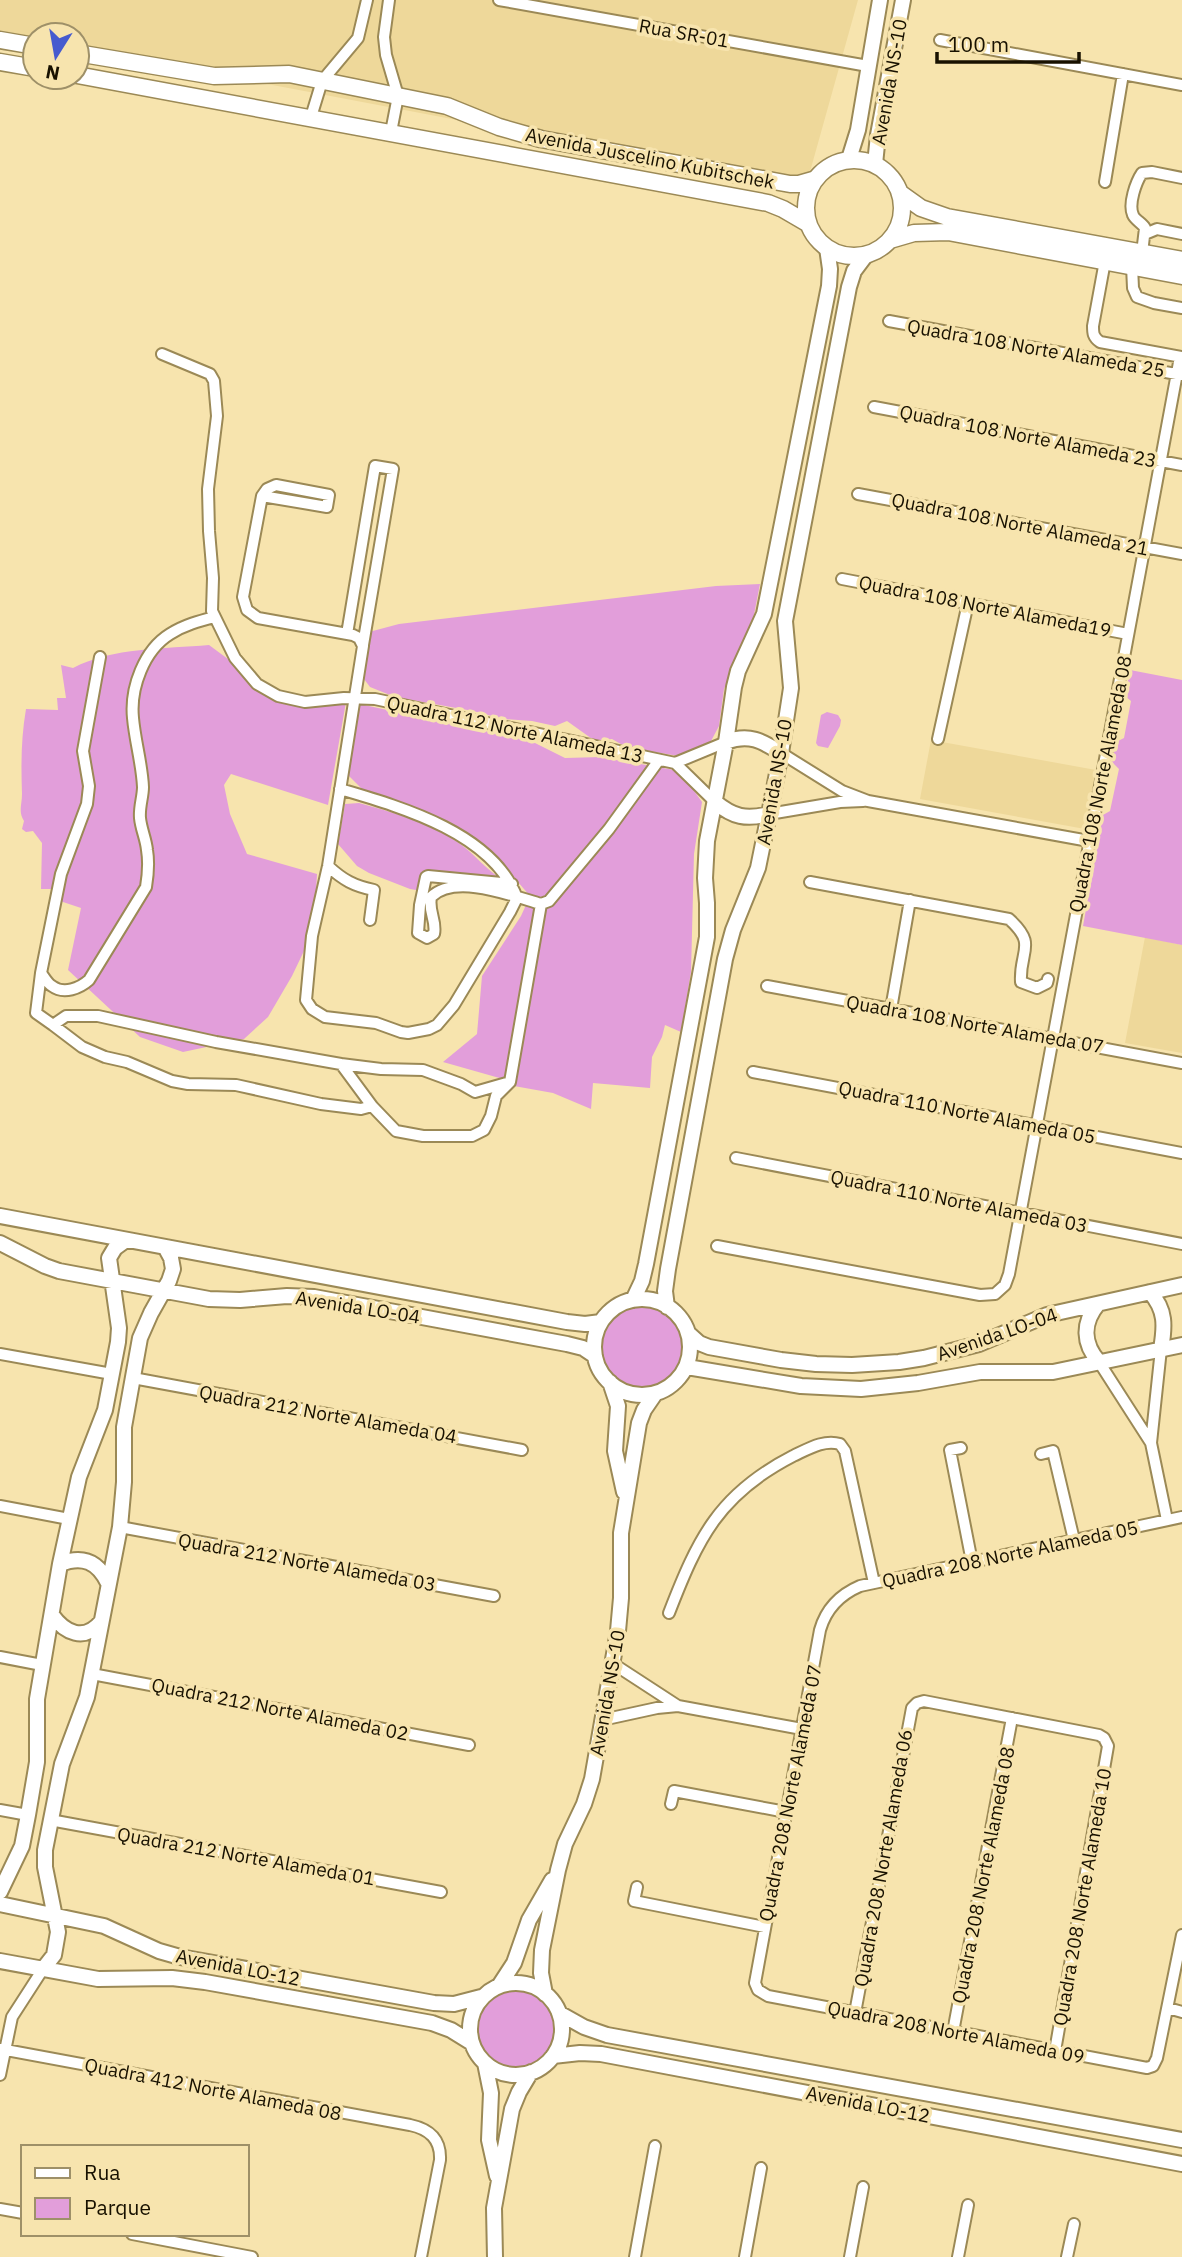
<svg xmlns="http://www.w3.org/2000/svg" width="1182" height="2257" viewBox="0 0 1182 2257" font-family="'IBM Plex Sans',sans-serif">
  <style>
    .built { fill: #eed89a }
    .green { fill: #e29eda }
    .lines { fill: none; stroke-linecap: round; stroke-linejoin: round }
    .street-casing { stroke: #9b8956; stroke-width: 14 }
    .secondary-casing { stroke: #9b8956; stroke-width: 18 }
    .primary-casing { stroke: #9b8956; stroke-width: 19 }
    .street { stroke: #fff; stroke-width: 10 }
    .secondary { stroke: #fff; stroke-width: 14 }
    .primary { stroke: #fff; stroke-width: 16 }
    .labels { text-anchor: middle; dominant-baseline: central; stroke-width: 7; stroke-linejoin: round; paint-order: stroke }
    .street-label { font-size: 19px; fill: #181100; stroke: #f7e4ae }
  </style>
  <rect width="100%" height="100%" fill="#f7e4ae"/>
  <!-- built -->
  <path class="built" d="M0,0H858L806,186L77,48V35H35V40L0,33Z
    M931,740L1096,770L1085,829L920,799Z
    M1145,937L1182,945V1053L1125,1043Z"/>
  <!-- green -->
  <path class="green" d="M760,584L754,615L724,689L719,726L711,741L693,754L684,757L626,747L612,739L595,741L567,721L555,726L532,721L503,719L473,711L395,697L370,687L364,679L367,661L369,632L399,624L716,586Z
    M209,645L278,696L346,702L328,805L231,774L224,785L230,814L247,854L317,874L314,930L292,976L268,1017L244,1039L183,1052L140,1037L68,970L81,908L60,901L63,889H41L42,843L33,831L26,832L22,829L24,821C18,811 22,805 22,794C21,765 21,738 26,709L58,710L57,698H66L61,665L73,668C113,647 165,649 209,645Z
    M1130,670L1182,680V945L1083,926L1103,815L1110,811L1119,769L1112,762L1116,742L1124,738L1131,701L1125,696Z
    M355,703L531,741L565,758L601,757L680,771L702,802L694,854L691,972L681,1032L665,1025L662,1037L652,1057L650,1088L593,1083L591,1109L553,1093L514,1086L510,1081L443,1062L477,1034L482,976L521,916L530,896L498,859L450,822L366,793L347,774Z
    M827,712L838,715L841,720L840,726L828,748L818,746L816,743L821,715Z
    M359,803C392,812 426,822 456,841C473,852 486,870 503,880L435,872L416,890L410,889L369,873L357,866L338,844L345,804Z
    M601 1348a42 42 0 1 1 84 0a42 42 0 1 1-84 0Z
    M477 2028a39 39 0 1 1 78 0a39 39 0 1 1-78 0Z"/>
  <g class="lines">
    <defs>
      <path id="street" d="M389,0L384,37L386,55L398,96L391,132
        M499,0L868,66
        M940,40L1182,85
        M311,117L322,81L358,38L367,0
        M1105,182L1123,74
        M1145,234L1157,229L1182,234
        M1142,253L1145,228C1142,223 1135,220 1133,215C1128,204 1136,182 1142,173L1152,172L1182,178
        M1105,261L1093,326C1093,333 1093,337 1100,342L1182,357
        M1132,266L1133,288L1137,297L1154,303L1182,308
        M889,321L1182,375
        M162,354L210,374L214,381L217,416L208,489L209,531L213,578L212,611L235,658L257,684L278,696L305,702L344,698L375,699L675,763
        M874,407L1182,465
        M858,494L1182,554
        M262,496L327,507L329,495L276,485L267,489L262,496L243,597L247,610L258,618L353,635L359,638L363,646L328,866L312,936L306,1000L312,1009L325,1017L376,1023L401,1032L408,1033L429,1029L437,1025L454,1005L510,912L517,898C493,833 401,807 340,789
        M842,579L1128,634
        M347,634L375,466L393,469L363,645
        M938,739L968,603
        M781,753L842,791L868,801L1089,841
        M675,763L715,802
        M675,763L726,742
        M769,814L840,802L863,801
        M328,866C343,880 354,886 374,890L370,920
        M810,882L1009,919C1038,945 1019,951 1021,982L1037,988L1047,983L1048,979
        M512,884L428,876L426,877L420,905L418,933L427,938L434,934C437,921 428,912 431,897C455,873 513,896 541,904L549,901L609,829L659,760
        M41,973C44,977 48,984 52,986C64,995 80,988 89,980L146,887C148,875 149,862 147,850C146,839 141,829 140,818C139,807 143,797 143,787C142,764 135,741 133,718C130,688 144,650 170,634C184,625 199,621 215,617
        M767,986L1182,1063
        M891,1009L910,900
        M53,1025L36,1013L41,973L61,874L87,804L89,786L83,751L100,657
        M753,1072L1182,1153
        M510,1082L496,1096L491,1116L484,1130L472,1136H423L396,1131L372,1106L341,1064L216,1042L98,1016H66L53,1025L82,1047L105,1057L127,1062L172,1081L188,1084L236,1085L321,1104L361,1109L372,1106L341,1064L381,1069L423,1070L461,1084L475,1092L510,1082L541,904
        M736,1158L1182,1244
        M717,1246L980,1295L995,1294L1005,1285L1009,1274L1180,357
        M1161,1349L1151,1443L1167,1520
        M0,1354L112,1374
        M1099,1362L1151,1443
        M133,1378L522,1450
        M961,1448L950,1450L972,1562
        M1041,1454L1053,1451L1074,1540
        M0,1506L69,1519
        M1182,1517L860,1586C839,1595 826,1609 820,1630L755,1983L758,1990L768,1996L1147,2068L1153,2066L1157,2058L1182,1935
        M120,1527L494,1596
        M669,1613C698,1538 719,1494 793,1456C808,1449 824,1439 840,1444L845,1451L874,1583
        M0,1657L42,1665
        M612,1663L678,1706
        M92,1674L469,1745
        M602,1720L657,1708L678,1706L802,1729
        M671,1804L674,1791L786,1812
        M0,1810L28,1815
        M50,1820L441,1892
        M637,1887L634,1901L765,1927
        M1168,2008L1182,2012
        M855,2013L912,1708L917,1703L924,1701L1099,1735L1104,1738L1108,1746L1055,2051
        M953,2032L1012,1718
        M0,2049L410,2125C429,2129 441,2139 440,2160L421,2257
        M0,2075L12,2017L43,1969
        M0,2209L23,2213
        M132,2234L252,2257
        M635,2257L655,2146
        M745,2257L761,2168
        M850,2257L863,2187
        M958,2257L968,2205
        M1067,2257L1074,2224"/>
      <path id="secondary" d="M849,159L858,130L880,0
        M875,164L878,135L903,0
        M726,742C749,733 762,741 781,753
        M715,802C733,817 746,820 769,814
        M0,1216L567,1322L585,1324L601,1322
        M0,1243L45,1266L59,1271L209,1299L240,1300L287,1296L314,1297L567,1344L583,1348L595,1356
        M1150,1292C1166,1310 1165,1326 1161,1349
        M594 1347a48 48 0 1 1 96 0a48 48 0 1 1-96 0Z
        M633,1300L642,1281L646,1264L707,937V903L705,878L707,841L726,742L734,687L738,671L764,614L829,286L830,269L827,248
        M1098,1304C1082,1323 1083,1344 1099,1362
        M667,1307L665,1291L668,1269L725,959L733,930L758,868L769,814L781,753L791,688L785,621L849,287L854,271L866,255
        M689,1334L699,1343L709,1347L781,1360L816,1364L852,1365L899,1362L924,1358L979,1344L1047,1315L1182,1285
        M687,1367L801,1386L861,1389L918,1383L980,1372H1053L1182,1345
        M610,1382L618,1406L615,1451L624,1492
        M60,1564C83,1555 98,1562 108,1583
        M52,1615C65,1633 84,1642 101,1622
        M0,1892L22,1846L28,1815L37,1762V1699L60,1564L79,1477L105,1410L118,1342L119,1328L109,1258L115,1248L126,1240
        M0,1904L104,1926L159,1951L180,1957L434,2003L454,2004L481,1997
        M0,1961L98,1979L172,1978L205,1982L432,2023L451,2030L472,2043
        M43,1969L54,1955L58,1932L45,1867V1850L62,1764L87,1697L120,1527L124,1482V1427L140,1338L151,1313L169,1281L173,1269L171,1258L165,1247
        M470 2029a46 46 0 1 1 92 0a46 46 0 1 1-92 0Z
        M499,1986L514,1963L529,1920L552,1880
        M545,1994L541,1973L542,1950L558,1870L565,1844L584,1804L592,1779L618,1631L621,1598V1533L639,1423L644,1410L655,1394
        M559,2013L584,2027L607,2035L1182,2140
        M553,2056L580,2053L601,2054L1182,2164
        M485,2063L491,2093L489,2140L497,2176
        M495,2257L494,2208L512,2109L519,2092L531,2072"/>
      <path id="primary" d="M0,40L35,46
        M77,53L214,76L289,74L447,106L499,127L541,139L790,184H799L813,180
        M0,62L35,68
        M77,75L768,203L783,209L807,223
        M806 208a48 48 0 1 1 96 0a48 48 0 1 1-96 0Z
        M900,193L921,208L947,217L1182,260
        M890,240L914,233L948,232L1182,276"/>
    </defs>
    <!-- street casing -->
    <use href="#street" class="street-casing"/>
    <!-- secondary casing -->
    <use href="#secondary" class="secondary-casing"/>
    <!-- primary casing -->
    <use href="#primary" class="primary-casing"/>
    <!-- street -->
    <use href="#street" class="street"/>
    <!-- secondary -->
    <use href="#secondary" class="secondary"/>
    <!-- primary -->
    <use href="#primary" class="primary"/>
  </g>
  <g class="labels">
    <!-- street labels -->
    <g class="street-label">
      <text transform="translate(684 33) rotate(10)">Rua SR-01</text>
      <text transform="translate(889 82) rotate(-80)">Avenida NS-10</text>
      <text transform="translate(650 158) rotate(11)">Avenida Juscelino Kubitschek</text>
      <text transform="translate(1036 348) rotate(10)">Quadra 108 Norte Alameda 25</text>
      <text transform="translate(1028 436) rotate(11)">Quadra 108 Norte Alameda 23</text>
      <text transform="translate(1020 524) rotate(11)">Quadra 108 Norte Alameda 21</text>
      <text transform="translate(985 606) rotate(11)">Quadra 108 Norte Alameda19</text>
      <text transform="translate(515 729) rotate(12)">Quadra 112 Norte Alameda 13</text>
      <text transform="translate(774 782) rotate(-80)">Avenida NS-10</text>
      <text transform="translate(1100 784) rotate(-79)">Quadra 108 Norte Alameda 08</text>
      <text transform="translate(975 1024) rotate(10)">Quadra 108 Norte Alameda 07</text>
      <text transform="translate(967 1112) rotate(11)">Quadra 110 Norte Alameda 05</text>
      <text transform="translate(959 1201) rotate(11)">Quadra 110 Norte Alameda 03</text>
      <text transform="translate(358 1307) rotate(9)">Avenida LO-04</text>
      <text transform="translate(997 1334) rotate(-19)">Avenida LO-04</text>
      <text transform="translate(328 1414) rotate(10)">Quadra 212 Norte Alameda 04</text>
      <text transform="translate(1010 1554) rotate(-12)">Quadra 208 Norte Alameda 05</text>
      <text transform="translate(307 1562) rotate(10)">Quadra 212 Norte Alameda 03</text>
      <text transform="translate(607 1693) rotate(-80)">Avenida NS-10</text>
      <text transform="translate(280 1709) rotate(11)">Quadra 212 Norte Alameda 02</text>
      <text transform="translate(790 1793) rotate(-79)">Quadra 208 Norte Alameda 07</text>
      <text transform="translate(246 1856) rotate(10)">Quadra 212 Norte Alameda 01</text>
      <text transform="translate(883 1858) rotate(-80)">Quadra 208 Norte Alameda 06</text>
      <text transform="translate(983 1875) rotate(-79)">Quadra 208 Norte Alameda 08</text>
      <text transform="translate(1082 1897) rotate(-80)">Quadra 208 Norte Alameda 10</text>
      <text transform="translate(238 1967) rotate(11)">Avenida LO-12</text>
      <text transform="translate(956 2032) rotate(11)">Quadra 208 Norte Alameda 09</text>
      <text transform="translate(213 2089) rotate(11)">Quadra 412 Norte Alameda 08</text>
      <text transform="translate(868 2104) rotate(11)">Avenida LO-12</text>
    </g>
  </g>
  <!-- legend -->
  <rect x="21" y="2145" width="228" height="91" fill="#f7e4ae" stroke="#9e9068" stroke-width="2"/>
  <rect x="35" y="2168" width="35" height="10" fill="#ffffff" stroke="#9e9068" stroke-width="2"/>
  <text x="84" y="2180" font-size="21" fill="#181100">Rua</text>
  <rect x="35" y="2198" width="35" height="21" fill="#e29eda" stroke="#9e9068" stroke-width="2"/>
  <text x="84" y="2215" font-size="21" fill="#181100">Parque</text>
  <!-- north arrow -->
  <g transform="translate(56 56) rotate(191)"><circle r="33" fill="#f7e4ae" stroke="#9e9068" stroke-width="2"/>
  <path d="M0-5L12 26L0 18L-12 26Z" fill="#465bcf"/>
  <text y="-10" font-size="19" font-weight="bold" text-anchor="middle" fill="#181100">N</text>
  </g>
  <!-- scale -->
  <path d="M937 52v10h142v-10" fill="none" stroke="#181100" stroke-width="3.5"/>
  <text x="948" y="52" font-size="21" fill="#181100" stroke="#f7e4ae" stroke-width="5" paint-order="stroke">100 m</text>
</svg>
